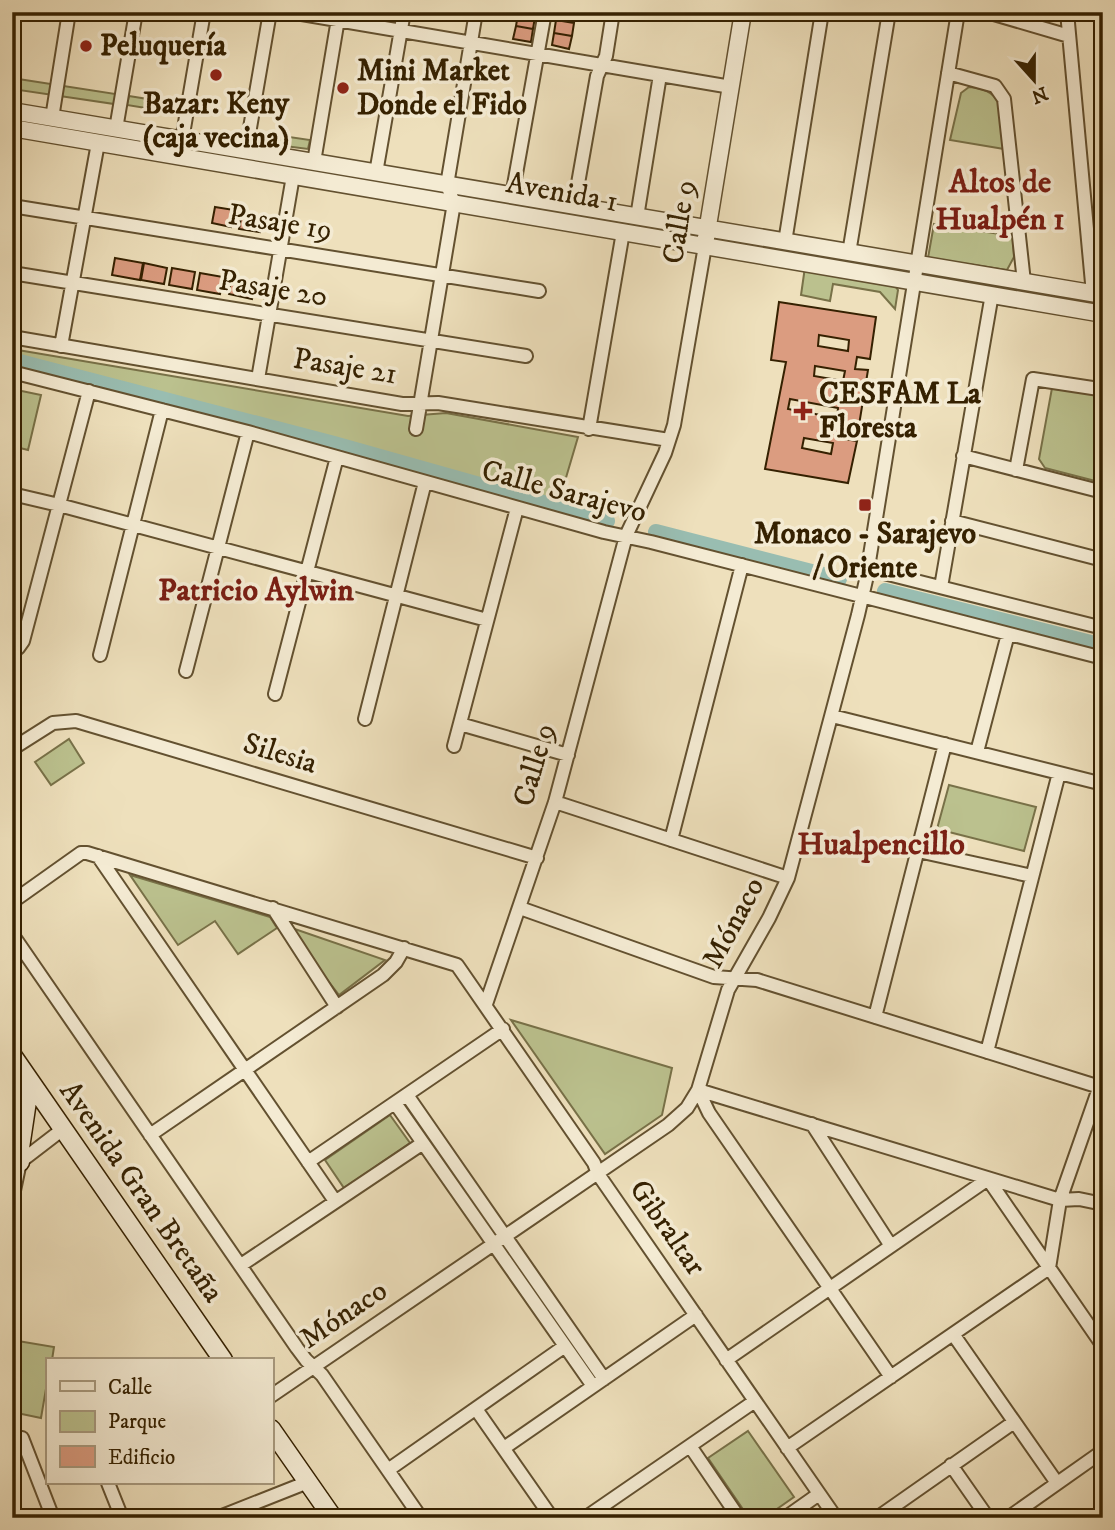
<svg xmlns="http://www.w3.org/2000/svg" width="1115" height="1530" viewBox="0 0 1115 1530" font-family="'IM FELL DW Pica',serif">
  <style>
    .green { fill: #bbc18e; stroke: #787148; stroke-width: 2 }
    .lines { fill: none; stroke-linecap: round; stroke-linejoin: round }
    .canal { stroke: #99bdb1; stroke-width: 16 }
    .building { fill: #db9c80; stroke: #352101; stroke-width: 2; fill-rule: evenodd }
    .minor-casing { stroke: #635130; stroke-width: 16 }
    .tertiary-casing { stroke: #635130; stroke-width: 19 }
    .secondary-casing { stroke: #352101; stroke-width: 21 }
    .minor { stroke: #f4ebd3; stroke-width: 12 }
    .tertiary { stroke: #f4ebd3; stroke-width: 16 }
    .secondary { stroke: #f4ebd3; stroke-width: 18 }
    .poi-dot { fill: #8f2418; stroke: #f4ebd3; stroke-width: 2.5 }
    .labels { text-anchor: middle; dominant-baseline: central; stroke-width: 7; stroke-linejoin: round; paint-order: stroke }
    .poi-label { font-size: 30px; font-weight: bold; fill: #352101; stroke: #f4ebd3; text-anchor: start }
    .street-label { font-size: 30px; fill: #352101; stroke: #f4ebd3 }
    .neighbourhood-label { font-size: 32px; font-weight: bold; fill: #7a1f14; stroke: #f4ebd3 }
  </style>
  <rect width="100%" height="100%" fill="#eee0bc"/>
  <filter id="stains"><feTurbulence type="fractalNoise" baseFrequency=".00286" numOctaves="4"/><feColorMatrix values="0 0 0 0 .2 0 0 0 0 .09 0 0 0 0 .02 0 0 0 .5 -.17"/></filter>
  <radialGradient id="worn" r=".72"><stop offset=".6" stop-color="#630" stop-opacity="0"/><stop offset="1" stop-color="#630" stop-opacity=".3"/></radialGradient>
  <!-- green -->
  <path class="green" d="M12,78L122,95L121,105L12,89Z
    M969,87C1009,90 1001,118 1004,149L950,140L961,93Z
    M129,96L185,105L183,114L127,105Z
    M255,132L310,140L308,149L253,142Z
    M934,224L1013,236L1014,257L1007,270L928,258Z
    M805,267L891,281L898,290L895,309L880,292L833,284L830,301L801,295Z
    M12,349L408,416L446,413L578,437L557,508L12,366Z
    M1052,388L1097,391L1102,398L1103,483L1045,468L1039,459Z
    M12,389L41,395L28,450L12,446Z
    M69,739L84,763L51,785L35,762Z
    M949,785L1036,807L1024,851L937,829Z
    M130,875L270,917L277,928L238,954L215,921L178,945Z
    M286,926L385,960L339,995Z
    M511,1020L672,1068L662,1115L605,1154Z
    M390,1115L410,1143L344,1188L325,1160Z
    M12,1340L54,1347L52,1360H47V1383L41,1418L12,1412Z
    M748,1431L794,1497L764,1518H749L708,1458Z"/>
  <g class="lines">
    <!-- canal -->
    <path class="canal" d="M12,360L334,444L607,521
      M656,532L839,579
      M885,591L1103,646"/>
  </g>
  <!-- building -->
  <path class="building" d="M558,12H576L574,22L557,18Z
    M518,14L535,17L533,29L516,26Z
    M556,20L574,23L572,36L554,33Z
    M516,26L533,29L531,42L513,39Z
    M554,33L572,36L569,49L552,45Z
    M215,207L234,210L231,227L212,223Z
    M242,212L263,216L260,232L239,229Z
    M115,258L143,263L140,280L112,275Z
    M144,263L167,268L164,284L141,280Z
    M172,268L195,272L192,289L169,285Z
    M200,273L223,277L220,294L197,290Z
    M231,278L255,282L252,299L229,294Z
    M779,302L876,317L870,359L857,357L855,369L868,370L859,425L847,423L844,439L857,441L848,483L765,469L786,362L771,360ZM819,335L849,340L848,351L818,346ZM815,366L845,371L843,381L814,376ZM790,399L838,408L837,418L788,409ZM804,438L833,443L831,454L802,448Z"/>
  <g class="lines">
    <defs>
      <path id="minor" d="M290,12L731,87
        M987,12L1069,36
        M1067,12L1093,294
        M948,73L995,86L1004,99L1024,282
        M52,118L69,12
        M116,129L136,12
        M182,140L204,12
        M246,151L270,12
        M314,162L339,13
        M376,173L404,12
        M512,196L545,12
        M12,206L539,291
        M574,206L597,76L606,56L613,12
        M637,217L660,75
        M785,242L822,12
        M849,253L889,12
        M12,273L526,356
        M12,337L402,404L438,403L669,440
        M61,346L98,143
        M12,372L248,432L604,532L651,542L1103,658
        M258,379L293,176
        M416,429L454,203L447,185L476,12
        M589,429L623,232
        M963,456L1103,492
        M1016,470L1033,379L1099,389L1103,392
        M12,494L59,505L487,620
        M952,521L1103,560
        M868,569L1103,628
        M941,587L992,294
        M12,650L18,648L23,641L89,391
        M100,655L162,410
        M186,671L248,432
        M275,694L337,457
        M832,716L1103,784
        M365,719L425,482
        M460,724L568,755
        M454,746L517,508
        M12,749L53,723L76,721L537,858
        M977,752L1008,634
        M555,802L788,878
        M671,840L742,565
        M918,851L1032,876
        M98,856L335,1201
        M12,902L81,853H87L457,965L594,1163L598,1174L836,1518
        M273,908L337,1007
        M520,908L714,977L757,980L1103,1088
        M12,934L297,1348L306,1360L322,1375L421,1518
        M486,1004L555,802L626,536L665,453L674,425L705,246
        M875,1017L945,744
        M987,1052L1059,773
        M698,1090L1060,1200L1079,1199L1103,1204
        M698,1090L709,1113L891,1377
        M407,1095L604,1379
        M395,1103L593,1386
        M812,1124L891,1246
        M150,1135L383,975L396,962L404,948
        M308,1162L503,1029
        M12,1200L20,1162L63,1129
        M241,1265L423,1143
        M953,1334L1057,1483
        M726,1360L988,1179L1103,1346
        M271,1396L668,1125L687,1108L698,1090L728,990L769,918L788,878L858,615L866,580L958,12
        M476,1409L552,1518
        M22,1438L53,1518
        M690,1446L739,1518
        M504,1448L696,1315
        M787,1448L1049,1268L1060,1200L1103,1077
        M951,1465L988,1518
        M388,1470L565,1346
        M108,1483L122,1518
        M217,1518L308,1482
        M585,1518L755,1401
        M785,1518L819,1494
        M877,1518L1014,1422
        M1008,1518L1103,1451"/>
      <path id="tertiary" d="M12,111L1103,295
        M12,128L1103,314
        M706,238L743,12"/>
      <path id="secondary" d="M12,1055L223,1360
        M20,1162V1148L30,1081
        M271,1429L333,1518"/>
    </defs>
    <!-- minor casing -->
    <use href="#minor" class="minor-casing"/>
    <!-- tertiary casing -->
    <use href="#tertiary" class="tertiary-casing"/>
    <!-- secondary casing -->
    <use href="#secondary" class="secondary-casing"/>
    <!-- minor -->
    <use href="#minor" class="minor"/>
    <!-- tertiary -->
    <use href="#tertiary" class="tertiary"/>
    <!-- secondary -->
    <use href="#secondary" class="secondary"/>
  </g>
  <!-- markers -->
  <g class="poi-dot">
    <circle cx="86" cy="46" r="7"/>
    <circle cx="216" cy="75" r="7"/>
    <circle cx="343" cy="88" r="7"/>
    <path d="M799.5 400.5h7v7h7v7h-7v7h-7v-7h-7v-7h7z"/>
    <rect x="858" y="498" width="14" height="14" rx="3.5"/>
  </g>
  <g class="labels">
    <!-- poi labels -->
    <g class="poi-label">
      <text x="100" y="46">Peluquería</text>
      <text x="357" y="71">Mini Market<tspan x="357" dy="34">Donde el Fido</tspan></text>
      <text x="216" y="104" text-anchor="middle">Bazar: Keny<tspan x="216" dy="34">(caja vecina)</tspan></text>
      <text x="819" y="394">CESFAM La<tspan x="819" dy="34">Floresta</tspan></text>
      <text x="865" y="534" text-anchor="middle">Monaco - Sarajevo<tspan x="865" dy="34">/ Oriente</tspan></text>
    </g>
    <!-- street labels -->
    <g class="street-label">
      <text transform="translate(562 193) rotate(10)">Avenida 1</text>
      <text transform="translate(680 222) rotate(-81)">Calle 9</text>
      <text transform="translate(280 223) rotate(9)">Pasaje 19</text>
      <text transform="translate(273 289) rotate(9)">Pasaje 20</text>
      <text transform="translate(345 367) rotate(9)">Pasaje 21</text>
      <text transform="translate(564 492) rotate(15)">Calle Sarajevo</text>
      <text transform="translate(280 754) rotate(17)">Silesia</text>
      <text transform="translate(535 765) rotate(-74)">Calle 9</text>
      <text transform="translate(734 923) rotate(-62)">Mónaco</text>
      <text transform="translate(141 1192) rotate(55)">Avenida Gran Bretaña</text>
      <text transform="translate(667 1228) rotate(55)">Gibraltar</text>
      <text transform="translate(344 1315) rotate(-34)">Mónaco</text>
    </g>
    <!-- neighbourhood labels -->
    <g class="neighbourhood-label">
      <text x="1000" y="183">Altos de<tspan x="1000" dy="37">Hualpén 1</tspan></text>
      <text x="256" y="591">Patricio Aylwin</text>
      <text x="881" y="845">Hualpencillo</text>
    </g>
  </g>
  <!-- margin -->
  <rect width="1115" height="1530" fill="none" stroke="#eee0bc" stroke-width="42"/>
  <rect x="14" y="14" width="1087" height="1502" fill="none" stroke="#352101" stroke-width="3.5"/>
  <rect x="21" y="21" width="1073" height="1488" fill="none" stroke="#352101" stroke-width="2"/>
  <!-- legend -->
  <rect x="46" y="1358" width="228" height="126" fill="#f4ebd3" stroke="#a89a7f" stroke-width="2"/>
  <rect x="60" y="1381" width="35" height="10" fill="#f4ebd3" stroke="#a89a7f" stroke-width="2"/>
  <text x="108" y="1394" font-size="21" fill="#352101">Calle</text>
  <rect x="60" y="1411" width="35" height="21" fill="#bbc18e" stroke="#a89a7f" stroke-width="2"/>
  <text x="108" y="1428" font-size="21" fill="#352101">Parque</text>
  <rect x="60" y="1446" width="35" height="21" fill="#db9c80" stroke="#a89a7f" stroke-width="2"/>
  <text x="108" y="1464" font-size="21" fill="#352101">Edificio</text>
  <!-- north arrow -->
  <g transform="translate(1034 80) rotate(159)" stroke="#f4ebd3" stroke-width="5" paint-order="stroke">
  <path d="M0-5L12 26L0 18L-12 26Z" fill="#352101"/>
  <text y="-10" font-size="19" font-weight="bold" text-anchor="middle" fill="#352101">N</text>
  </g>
  <rect width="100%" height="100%" filter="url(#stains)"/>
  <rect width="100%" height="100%" fill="url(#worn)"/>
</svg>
